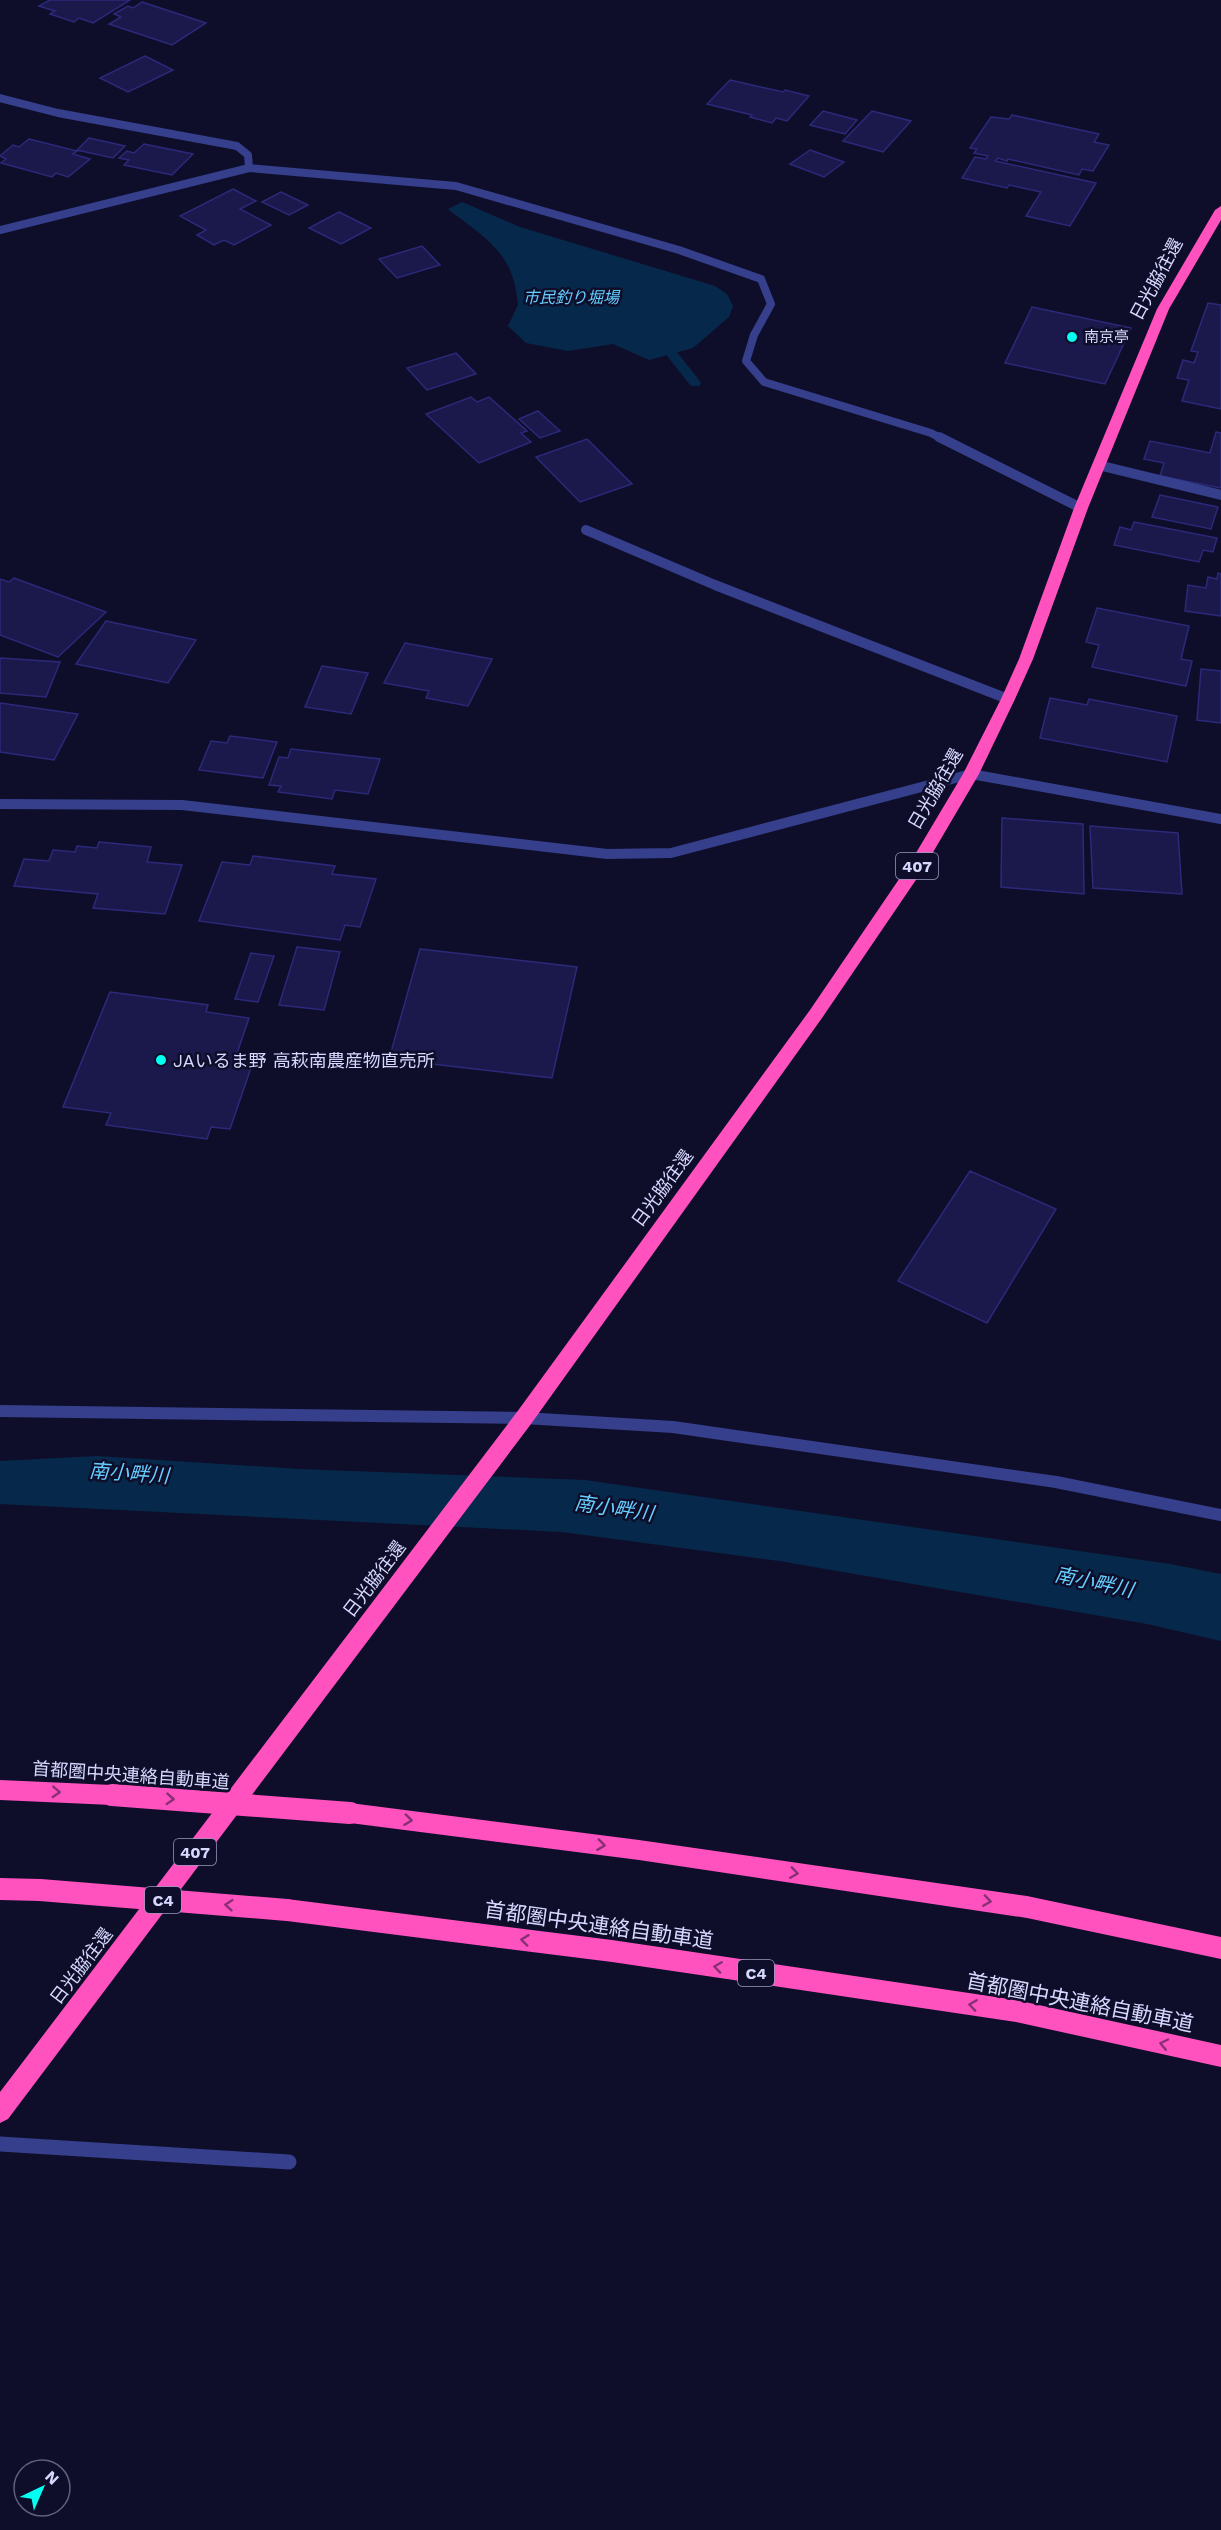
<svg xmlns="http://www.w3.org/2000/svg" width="1221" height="2530" viewBox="0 0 1221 2530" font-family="'Work Sans','Noto Sans JP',sans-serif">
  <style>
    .water { fill: #06294b }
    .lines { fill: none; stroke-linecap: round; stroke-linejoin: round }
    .stream { fill: #06294b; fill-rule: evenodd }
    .building { fill: #1b184c; stroke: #2c297a; stroke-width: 1.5 }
    .lane { stroke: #353f8c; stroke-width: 10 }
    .street-far3 { stroke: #353f8c; stroke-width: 8 }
    .street-far2 { stroke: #353f8c; stroke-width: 10 }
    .street-far1 { stroke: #353f8c; stroke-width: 12 }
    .street { stroke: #353f8c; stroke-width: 15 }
    .highway { fill: #ff52bf; fill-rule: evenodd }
    .highway-bridge { stroke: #ff52bf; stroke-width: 22 }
    .oneway { stroke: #873074 }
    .poi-dot { fill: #03fff2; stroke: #0f0e2a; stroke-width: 2 }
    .labels { text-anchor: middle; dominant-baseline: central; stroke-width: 5; stroke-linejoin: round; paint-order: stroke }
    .far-poi-label { font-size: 15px; fill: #d7d8ff; stroke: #0f0e2a; text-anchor: start }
    .far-water-label { font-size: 16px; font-style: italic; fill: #65cfff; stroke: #0f0e2a }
    .shield { fill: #0f0e2a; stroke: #9b9bbf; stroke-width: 1.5 }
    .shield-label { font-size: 16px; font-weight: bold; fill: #d7d8ff }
    .street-label { font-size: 18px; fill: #d7d8ff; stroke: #0f0e2a }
    .poi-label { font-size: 18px; fill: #d7d8ff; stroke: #0f0e2a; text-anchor: start }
    .water-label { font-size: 20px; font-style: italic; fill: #65cfff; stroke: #0f0e2a }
    .near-street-label { font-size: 21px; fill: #d7d8ff; stroke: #0f0e2a }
  </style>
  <rect width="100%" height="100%" fill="#0f0e2a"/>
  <!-- water -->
  <path class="water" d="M462,202L520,227L715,286L727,294L733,306L729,317L693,348L649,360L613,344L568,351L526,343L508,326L518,305C514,252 486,239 448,209Z
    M97,1456L299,1469L585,1480L1170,1564L1221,1574V1641L1147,1624L779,1561L562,1532L0,1504V1461Z"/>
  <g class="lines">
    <!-- stream -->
    <path class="stream" d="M672,350L676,351L699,380L701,383L699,386H691L668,357L666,354Z"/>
  </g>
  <!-- building -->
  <path class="building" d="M50,0H130L93,23L79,18L74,22L50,14L55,11L39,6Z
    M142,2L206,23L172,45L109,24L121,17L114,14L128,6L133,8Z
    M145,56L173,70L128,92L100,78Z
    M730,80L783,92L785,90L809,96L787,121L776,118L772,123L750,117L752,115L707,104Z
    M823,111L857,120L845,134L810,125Z
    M872,111L911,121L883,152L843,141Z
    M1012,115L1099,134L1094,142L1109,145L1093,171L1082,169L1079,175L1008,159L1007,161L998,158L995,161L1096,183L1070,226L1026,216L1041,192L1009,185L1007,188L962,178L975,157L986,159L988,156L974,153L977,149L970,148L991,117L1009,119Z
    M89,138L125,146L113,158L77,150Z
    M29,139L77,151L73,154L90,159L68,177L56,173L52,177L1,163L6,159L0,156L13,145L19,147Z
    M144,144L193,154L172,175L124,165L129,160L119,158L127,151L134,153Z
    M810,150L844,162L824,177L790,164Z
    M233,189L256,201L240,209L271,225L234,245L224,240L214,245L197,235L206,230L180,216Z
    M281,192L308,205L289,215L262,202Z
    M339,212L371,228L341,244L309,228Z
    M422,246L440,265L397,278L379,259Z
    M1208,303L1221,305V409L1182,401L1189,380L1177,378L1183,360L1194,363L1198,352L1191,351Z
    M1032,307L1131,328L1105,384L1005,363Z
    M456,353L476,374L427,390L407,368Z
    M471,397L477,402L489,397L527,431L521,433L531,442L479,463L426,414Z
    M538,411L560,431L540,438L519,419Z
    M1216,432L1221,433V488L1160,476L1164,463L1144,459L1150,441L1210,453Z
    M587,439L632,484L580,502L536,457Z
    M1160,495L1218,507L1211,529L1152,517Z
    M1134,522L1217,538L1213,552L1203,550L1199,562L1114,545L1120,527L1131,530Z
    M1218,573L1221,574V616L1185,611L1188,585L1206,588L1208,577L1217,579Z
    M14,578L106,612L58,657L0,635V579L9,582Z
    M1097,608L1189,626L1181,659L1192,661L1186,686L1092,667L1099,645L1086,642Z
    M106,621L196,640L168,683L76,664Z
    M405,643L492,659L468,706L426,698L429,691L384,683Z
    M0,658L60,662L46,697L0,693Z
    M322,666L368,673L351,714L305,707Z
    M1201,669L1221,671V723L1197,720Z
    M1050,698L1087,705L1089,699L1177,716L1167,762L1040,738Z
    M0,703L78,714L54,760L0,752Z
    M230,736L277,742L263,778L199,770L211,741L227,743Z
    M291,749L380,759L368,794L335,790L332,799L278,792L281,786L269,785L279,757L288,758Z
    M1002,818L1083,824L1084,894L1001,887Z
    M1090,826L1178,833L1182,894L1093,888Z
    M99,842L151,847L147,862L182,865L165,914L93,908L98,894L14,886L24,859L49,861L53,850L75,852L77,846L97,848Z
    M253,856L335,866L332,874L376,879L360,927L345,925L340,940L199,921L222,862L250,865Z
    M297,947L340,952L324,1010L279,1005Z
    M420,949L577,967L552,1078L389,1059Z
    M251,953L274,956L258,1002L235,999Z
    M110,992L208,1005L206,1012L249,1018L236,1056L254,1059L230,1129L211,1127L207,1139L106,1125L111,1113L63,1107Z
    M970,1171L1056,1209L987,1323L898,1281Z"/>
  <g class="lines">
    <!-- lane -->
    <path class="lane" d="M586,530L715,585L1008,699"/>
    <!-- street-far3 -->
    <path class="street-far3" d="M0,98L58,113L237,146L248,155L249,168
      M0,230L249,168L456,186L679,250L761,279L771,304L754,335L746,361L764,382L931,433L942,439"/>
    <!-- street-far2 -->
    <path class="street-far2" d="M939,437L1081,508
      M1098,465L1221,495
      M0,804L182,805L607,854L671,853L971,774L1221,819"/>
    <!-- street-far1 -->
    <path class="street-far1" d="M0,1411L524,1418L673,1427L1056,1482L1221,1515"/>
    <!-- street -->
    <path class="street" d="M0,2144L289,2162"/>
    <!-- highway -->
    <path class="highway" d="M1221,206V220L1169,309L1088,508L1033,659L1015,699L979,774L922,871L822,1018L531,1424L8,2119L0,2123V2092L517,1412L810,1010L910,863L963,774L1001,699L1019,659L1074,508L1157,309L1215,210Z
      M0,1780L112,1785L119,1788L123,1795L119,1802L112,1805L0,1800Z
      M350,1803L639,1840L1027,1896L1221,1937V1959L1027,1918L639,1860L350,1823L342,1820L339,1813L342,1806Z
      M0,1878L40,1879L48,1882L51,1890L48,1898L40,1901L0,1900Z
      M287,1899L612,1940L1016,2000L1221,2045V2067L1016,2022L612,1962L287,1921L279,1918L276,1910L279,1902Z"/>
    <!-- highway-bridge -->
    <path class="highway-bridge" d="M112,1795L350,1813
      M40,1890L287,1910"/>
  </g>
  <!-- one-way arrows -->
  <defs><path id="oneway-chevron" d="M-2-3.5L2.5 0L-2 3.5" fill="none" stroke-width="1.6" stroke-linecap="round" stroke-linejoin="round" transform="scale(1.5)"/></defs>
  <g class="oneway">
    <use href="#oneway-chevron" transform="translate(56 1792) rotate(3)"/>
    <use href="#oneway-chevron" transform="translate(170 1799) rotate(4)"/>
    <use href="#oneway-chevron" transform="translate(408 1820) rotate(7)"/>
    <use href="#oneway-chevron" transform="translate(601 1845) rotate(7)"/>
    <use href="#oneway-chevron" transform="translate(794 1873) rotate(8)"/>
    <use href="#oneway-chevron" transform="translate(987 1901) rotate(8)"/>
    <use href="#oneway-chevron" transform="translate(229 1905) rotate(-175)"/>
    <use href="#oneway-chevron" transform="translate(525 1940) rotate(-173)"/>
    <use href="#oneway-chevron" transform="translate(718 1967) rotate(-172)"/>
    <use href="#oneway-chevron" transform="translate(973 2005) rotate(-172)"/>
    <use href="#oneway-chevron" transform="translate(1164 2044) rotate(-168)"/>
  </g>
  <!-- markers -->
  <g class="poi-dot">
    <circle cx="1072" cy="337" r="6"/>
    <circle cx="161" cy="1060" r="6"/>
  </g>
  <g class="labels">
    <!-- far-poi labels -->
    <g class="far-poi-label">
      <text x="1084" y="337">南京亭</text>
    </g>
    <!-- far-water labels -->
    <g class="far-water-label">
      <text x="571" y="297">市民釣り堀場</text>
    </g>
    <!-- shield labels -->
    <g class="shield">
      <rect x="896" y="853" width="42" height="26" rx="4.5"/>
      <rect x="174" y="1839" width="42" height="26" rx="4.5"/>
      <rect x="145" y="1887" width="36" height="26" rx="4.5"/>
      <rect x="738" y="1960" width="36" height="26" rx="4.5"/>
    </g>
    <g class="shield-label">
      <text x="917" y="866">407</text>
      <text x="195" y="1852">407</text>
      <text x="163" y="1900">C4</text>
      <text x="756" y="1973">C4</text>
    </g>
    <!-- street labels -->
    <g class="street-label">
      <text transform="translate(1156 279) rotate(-62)">日光脇往還</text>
      <text transform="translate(935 789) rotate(-60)">日光脇往還</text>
      <text transform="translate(662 1188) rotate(-54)">日光脇往還</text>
      <text transform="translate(374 1579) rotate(-53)">日光脇往還</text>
      <text transform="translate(131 1775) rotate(4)">首都圏中央連絡自動車道</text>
      <text transform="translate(81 1966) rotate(-53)">日光脇往還</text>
    </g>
    <!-- poi labels -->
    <g class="poi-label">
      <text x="173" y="1060">JAいるま野 高萩南農産物直売所</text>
    </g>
    <!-- water labels -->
    <g class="water-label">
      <text transform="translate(129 1473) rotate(4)">南小畔川</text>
      <text transform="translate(614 1508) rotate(8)">南小畔川</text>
      <text transform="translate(1094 1582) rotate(12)">南小畔川</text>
    </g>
    <!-- near-street labels -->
    <g class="near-street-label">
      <text transform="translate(599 1925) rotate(8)">首都圏中央連絡自動車道</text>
      <text transform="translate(1080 2002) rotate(11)">首都圏中央連絡自動車道</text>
    </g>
  </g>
  <!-- north arrow -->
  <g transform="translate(42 2488) rotate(44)"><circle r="28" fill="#0f0e2a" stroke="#5f5f7f" stroke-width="1.5"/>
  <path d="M0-4.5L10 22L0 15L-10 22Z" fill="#03fff2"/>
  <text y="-9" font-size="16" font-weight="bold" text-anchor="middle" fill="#d7d8ff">N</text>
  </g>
</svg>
